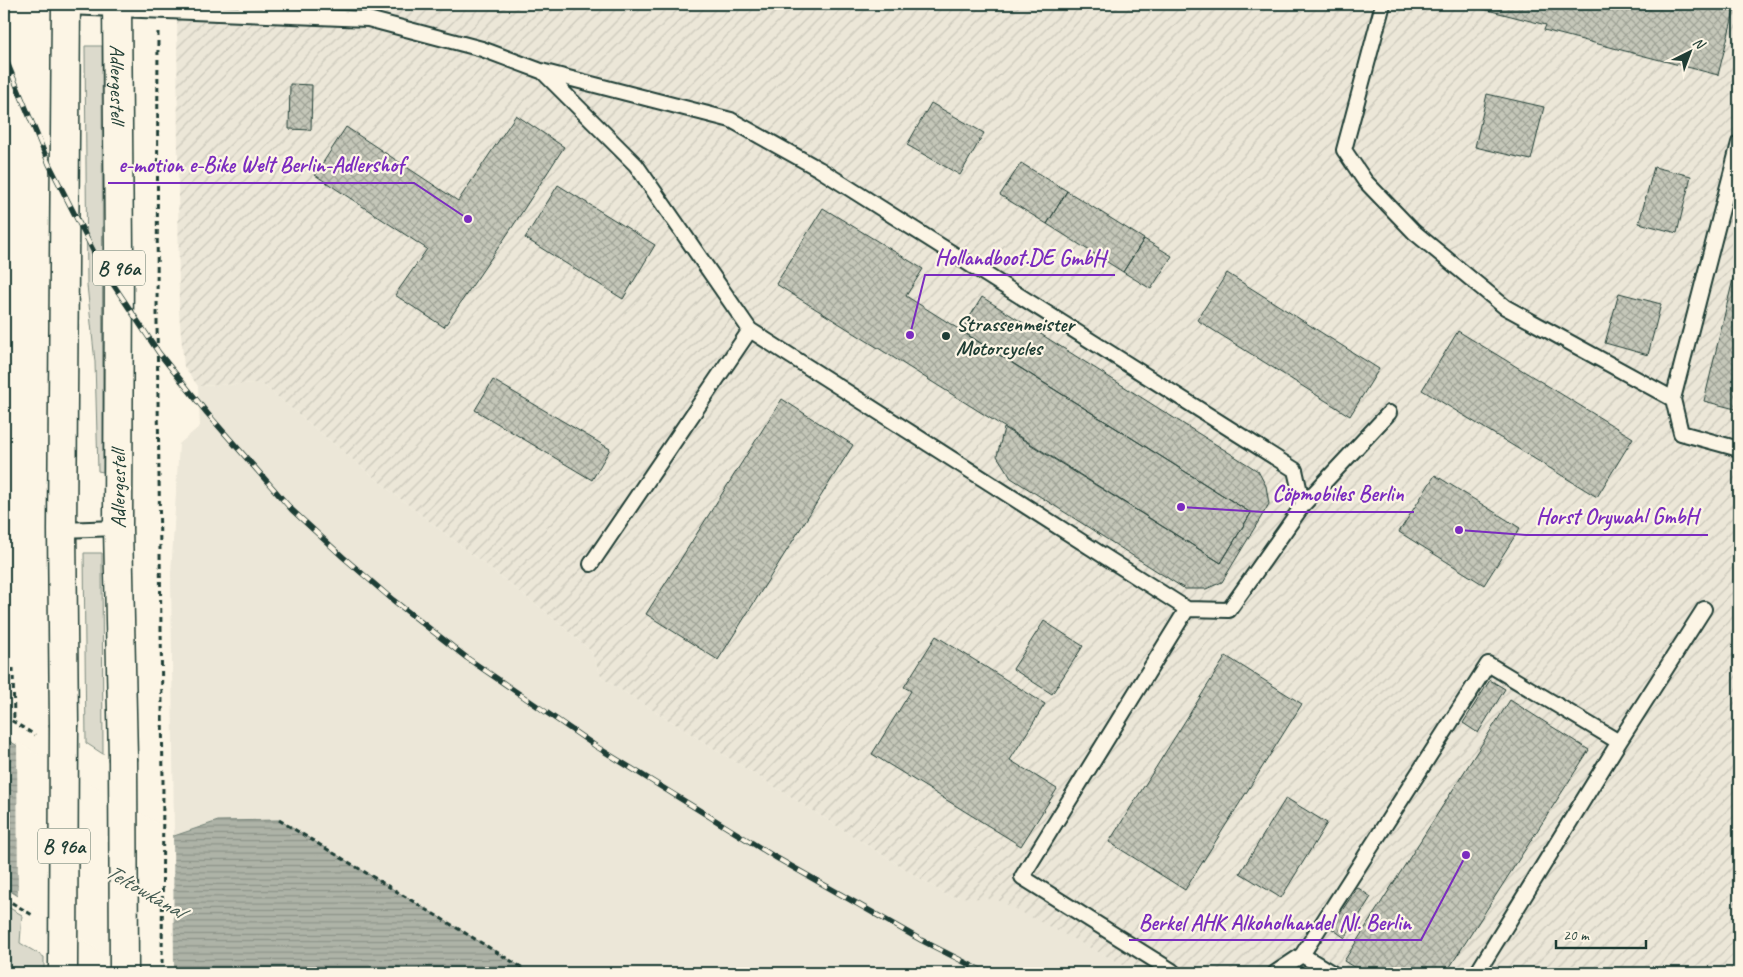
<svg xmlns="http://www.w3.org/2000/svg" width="1743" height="977" viewBox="0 0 1743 977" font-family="Caveat,sans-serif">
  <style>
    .built { fill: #ece7d8 }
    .industrial { fill: url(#industrial-furrows) }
    .grass { fill: #dcdacc; stroke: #7e8c80 }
    .water { fill: url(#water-rules); stroke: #758479 }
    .pier { fill: #fcf5e5 }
    .building { fill: url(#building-cross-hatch); stroke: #1f3d34 }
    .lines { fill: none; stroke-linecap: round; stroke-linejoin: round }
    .service-casing { stroke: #1f3d34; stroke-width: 18 }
    .primary-casing { stroke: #1f3d34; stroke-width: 31 }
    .path { stroke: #1f3d34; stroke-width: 3; stroke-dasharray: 5 4; stroke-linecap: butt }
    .service { stroke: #fcf5e5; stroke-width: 14 }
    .primary { stroke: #fcf5e5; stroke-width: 28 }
    .rail-casing { stroke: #1f3d34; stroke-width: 5.5 }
    .rail { stroke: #fcf5e5; stroke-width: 4; stroke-dasharray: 11; stroke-linecap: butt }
    .primary-bridge-casing { stroke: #1f3d34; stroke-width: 31; stroke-linecap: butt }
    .primary-bridge { stroke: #fcf5e5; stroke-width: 28 }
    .poi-dot { fill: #1f3d34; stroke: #fcf5e5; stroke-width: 2 }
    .labels { text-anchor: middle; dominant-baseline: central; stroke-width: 4.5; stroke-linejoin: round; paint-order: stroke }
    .shield { fill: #fcf5e5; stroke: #617469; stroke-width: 1 }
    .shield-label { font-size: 20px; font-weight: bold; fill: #1f3d34 }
    .street-label { font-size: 21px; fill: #1f3d34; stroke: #fcf5e5 }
    .poi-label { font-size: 21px; font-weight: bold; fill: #1f3d34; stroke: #fcf5e5; text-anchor: start }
    .water-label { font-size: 22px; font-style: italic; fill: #435a51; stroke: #fcf5e5 }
    .leader { fill: none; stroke: #7b2cbf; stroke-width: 2 }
    .callout-dot { fill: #7b2cbf; stroke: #fcf5e5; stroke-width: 2 }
    .callout-label { font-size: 22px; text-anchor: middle; font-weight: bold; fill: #7b2cbf; stroke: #fcf5e5; stroke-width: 4.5; stroke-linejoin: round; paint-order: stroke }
  </style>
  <defs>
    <pattern id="industrial-furrows" width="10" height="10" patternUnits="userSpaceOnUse" patternTransform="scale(1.25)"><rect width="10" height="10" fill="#ece7d8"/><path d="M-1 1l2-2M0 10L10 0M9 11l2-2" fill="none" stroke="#cac7ba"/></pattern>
    <pattern id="water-rules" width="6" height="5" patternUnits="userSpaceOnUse" patternTransform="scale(1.25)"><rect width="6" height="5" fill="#aeb3a7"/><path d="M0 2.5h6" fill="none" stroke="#8d9389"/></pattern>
    <pattern id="building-cross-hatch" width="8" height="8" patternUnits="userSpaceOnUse" patternTransform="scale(1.25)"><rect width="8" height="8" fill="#c5c7b9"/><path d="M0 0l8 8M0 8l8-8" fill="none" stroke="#9fa397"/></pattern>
  </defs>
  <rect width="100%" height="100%" fill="#fcf5e5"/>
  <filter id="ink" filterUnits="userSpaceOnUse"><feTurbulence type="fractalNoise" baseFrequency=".02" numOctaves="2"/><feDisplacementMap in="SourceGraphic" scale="10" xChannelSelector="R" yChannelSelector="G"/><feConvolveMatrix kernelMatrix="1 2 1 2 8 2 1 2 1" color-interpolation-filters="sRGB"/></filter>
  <g filter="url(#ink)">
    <!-- built -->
    <path class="built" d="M261,383L388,489L542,609L591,651L602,678L948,896L998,899L1129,968V973H531L279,820L174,836L171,574L179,444L200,426L198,386Z"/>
    <!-- industrial -->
    <path class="industrial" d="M177,4H1739V973H1129V968L998,900L948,896L602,678L591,651L542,609L388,489L261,383L198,386L184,367L179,312Z"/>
    <!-- grass -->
    <path class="grass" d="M85,46H102L103,472L98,471L95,362L87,285Z
      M84,553H102L103,754L86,743Z
      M4,905L22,915L20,943L44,957V973H4Z"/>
    <!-- water -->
    <path class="water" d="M4,738L174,836L218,821L279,820L531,973H139L4,887Z"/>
    <!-- pier -->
    <path class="pier" d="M17,742L173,832L174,973H134L18,899Z"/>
    <!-- building -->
    <path class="building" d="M1464,4H1736L1718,75L1544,30L1546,25Z
      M290,84L312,85L311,130L289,129Z
      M1487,94L1544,107L1531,160L1475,147Z
      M931,103L984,133L960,175L907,145Z
      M516,115L564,147L513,226L444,327L395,295L427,249L315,175L346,127L458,201Z
      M1021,163L1067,191L1047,224L1000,195Z
      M1654,167L1691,176L1677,233L1639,223Z
      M558,185L655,245L623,299L525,238Z
      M1067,191L1144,239L1123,272L1047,224Z
      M823,208L923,269L906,296L1251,513L1221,563L776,284Z
      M1144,239L1172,256L1151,289L1123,272Z
      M1739,254V410L1704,401Z
      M1227,273L1379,369L1350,416L1197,320Z
      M1619,293L1661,304L1648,355L1605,343Z
      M982,297L1258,471L1266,486L1269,504L1222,582L1206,589H1185L1011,478L997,456L1004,428L1221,563L1251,513L961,331Z
      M1458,331L1633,438L1597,497L1422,390Z
      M493,380L610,449L592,480L475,410Z
      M782,399L853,445L718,660L646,614Z
      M1435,475L1520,528L1484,585L1399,532Z
      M1044,621L1083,646L1052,694L1013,669Z
      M936,636L1045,704L1010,760L1057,789L1021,846L872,754L911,691L904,687Z
      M1226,656L1302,704L1185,890L1109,842Z
      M1490,680L1505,689L1478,733L1463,723Z
      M1510,700L1589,750L1446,973H1363L1344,961Z
      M1286,798L1327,823L1281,898L1240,873Z
      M1357,887L1371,897L1345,938L1331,928Z"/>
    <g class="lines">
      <defs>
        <path id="service" d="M1383,4L1344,150L1365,181L1414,232L1505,307L1673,399L1681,433L1739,449
          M66,7L368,19L482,49L541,71L731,120L819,169L1295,470L1303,505L1229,610L1187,609L1022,877L1172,971
          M542,71L636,165L750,330L1187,609
          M1673,399L1739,143
          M1303,505L1389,413
          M62,530L118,528
          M591,564L750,330
          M1302,955L1332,973
          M1275,973L1302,955L1488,664L1619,742
          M1477,973L1619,742L1704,609"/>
        <g id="primary">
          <path id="s1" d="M117,4L119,253L118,528L123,758"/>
          <path d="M64,724L62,530L66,4"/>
        </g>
      </defs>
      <!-- service casing -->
      <use href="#service" class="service-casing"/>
      <!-- primary casing -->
      <use href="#primary" class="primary-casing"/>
      <!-- path -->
      <path class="path" d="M158,32L157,323L163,781L162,973
        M13,668L14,722
        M4,716L35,735
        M279,820L531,973
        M4,898L34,916"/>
      <!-- service -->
      <use href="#service" class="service"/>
      <!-- primary -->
      <use href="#primary" class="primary"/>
      <defs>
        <path id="rail" d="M4,55L49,164L101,266L159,353L207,413L292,510L343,557L393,600L467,658L597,747L775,857L921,940L986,973"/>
      </defs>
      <!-- rail casing -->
      <use href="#rail" class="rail-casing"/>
      <!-- rail -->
      <use href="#rail" class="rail"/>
      <defs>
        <path id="primary-bridge" d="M123,758L124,973
          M63,967L64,724"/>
      </defs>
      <!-- primary-bridge casing -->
      <use href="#primary-bridge" class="primary-bridge-casing"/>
      <!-- primary-bridge -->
      <use href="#primary-bridge" class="primary-bridge"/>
    </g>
  </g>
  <!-- markers -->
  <circle class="poi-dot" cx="946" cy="336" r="5"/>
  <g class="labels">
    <!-- shield labels -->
    <g class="shield">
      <rect x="93" y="250.5" width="52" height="35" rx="4"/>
      <rect x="38" y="828.5" width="52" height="35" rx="4"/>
    </g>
    <g class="shield-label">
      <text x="119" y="268">B 96a</text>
      <text x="64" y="846">B 96a</text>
    </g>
    <!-- street labels -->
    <g class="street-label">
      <text stroke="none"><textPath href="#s1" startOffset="80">Adlergestell</textPath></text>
      <text transform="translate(118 489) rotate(-90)">Adlergestell</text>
    </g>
    <!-- poi labels -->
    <g class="poi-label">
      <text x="956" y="324">Strassenmeister<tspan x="956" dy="24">Motorcycles</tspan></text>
    </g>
    <!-- water labels -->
    <g class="water-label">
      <text transform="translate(145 891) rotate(30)">Teltowkanal</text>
    </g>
  </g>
  <!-- callouts -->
  <path class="leader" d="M468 219L414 183H108M910 335L925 275H1115M1181 507L1263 512H1414M1459 530L1526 535H1708M1466 855L1421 940H1129"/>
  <g class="callout-dot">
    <circle cx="468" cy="219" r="5"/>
    <circle cx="910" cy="335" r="5"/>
    <circle cx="1181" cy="507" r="5"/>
    <circle cx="1459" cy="530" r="5"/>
    <circle cx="1466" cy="855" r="5"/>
  </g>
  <g class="callout-label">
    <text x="261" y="172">e-motion e-Bike Welt Berlin-Adlershof</text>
    <text x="1020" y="265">Hollandboot.DE GmbH</text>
    <text x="1338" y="501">Cöpmobiles Berlin</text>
    <text x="1617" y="524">Horst Orywahl GmbH</text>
    <text x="1275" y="930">Berkel AHK Alkoholhandel Nl. Berlin</text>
  </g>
  <!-- margin -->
  <rect width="1743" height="977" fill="none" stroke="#fcf5e5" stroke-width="20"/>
  <rect x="10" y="10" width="1723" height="957" fill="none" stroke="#1f3d34" stroke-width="2" filter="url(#ink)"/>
  <!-- north arrow -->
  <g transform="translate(1690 52) rotate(42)" stroke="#fcf5e5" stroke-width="4" paint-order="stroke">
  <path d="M0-4L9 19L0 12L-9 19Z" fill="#1f3d34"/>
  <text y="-8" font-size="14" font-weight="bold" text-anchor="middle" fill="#1f3d34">N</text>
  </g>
  <!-- scale -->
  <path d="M1556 940v8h90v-8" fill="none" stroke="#1f3d34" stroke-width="2.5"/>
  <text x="1563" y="940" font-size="15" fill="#1f3d34" stroke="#fcf5e5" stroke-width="4" paint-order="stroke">20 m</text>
</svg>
